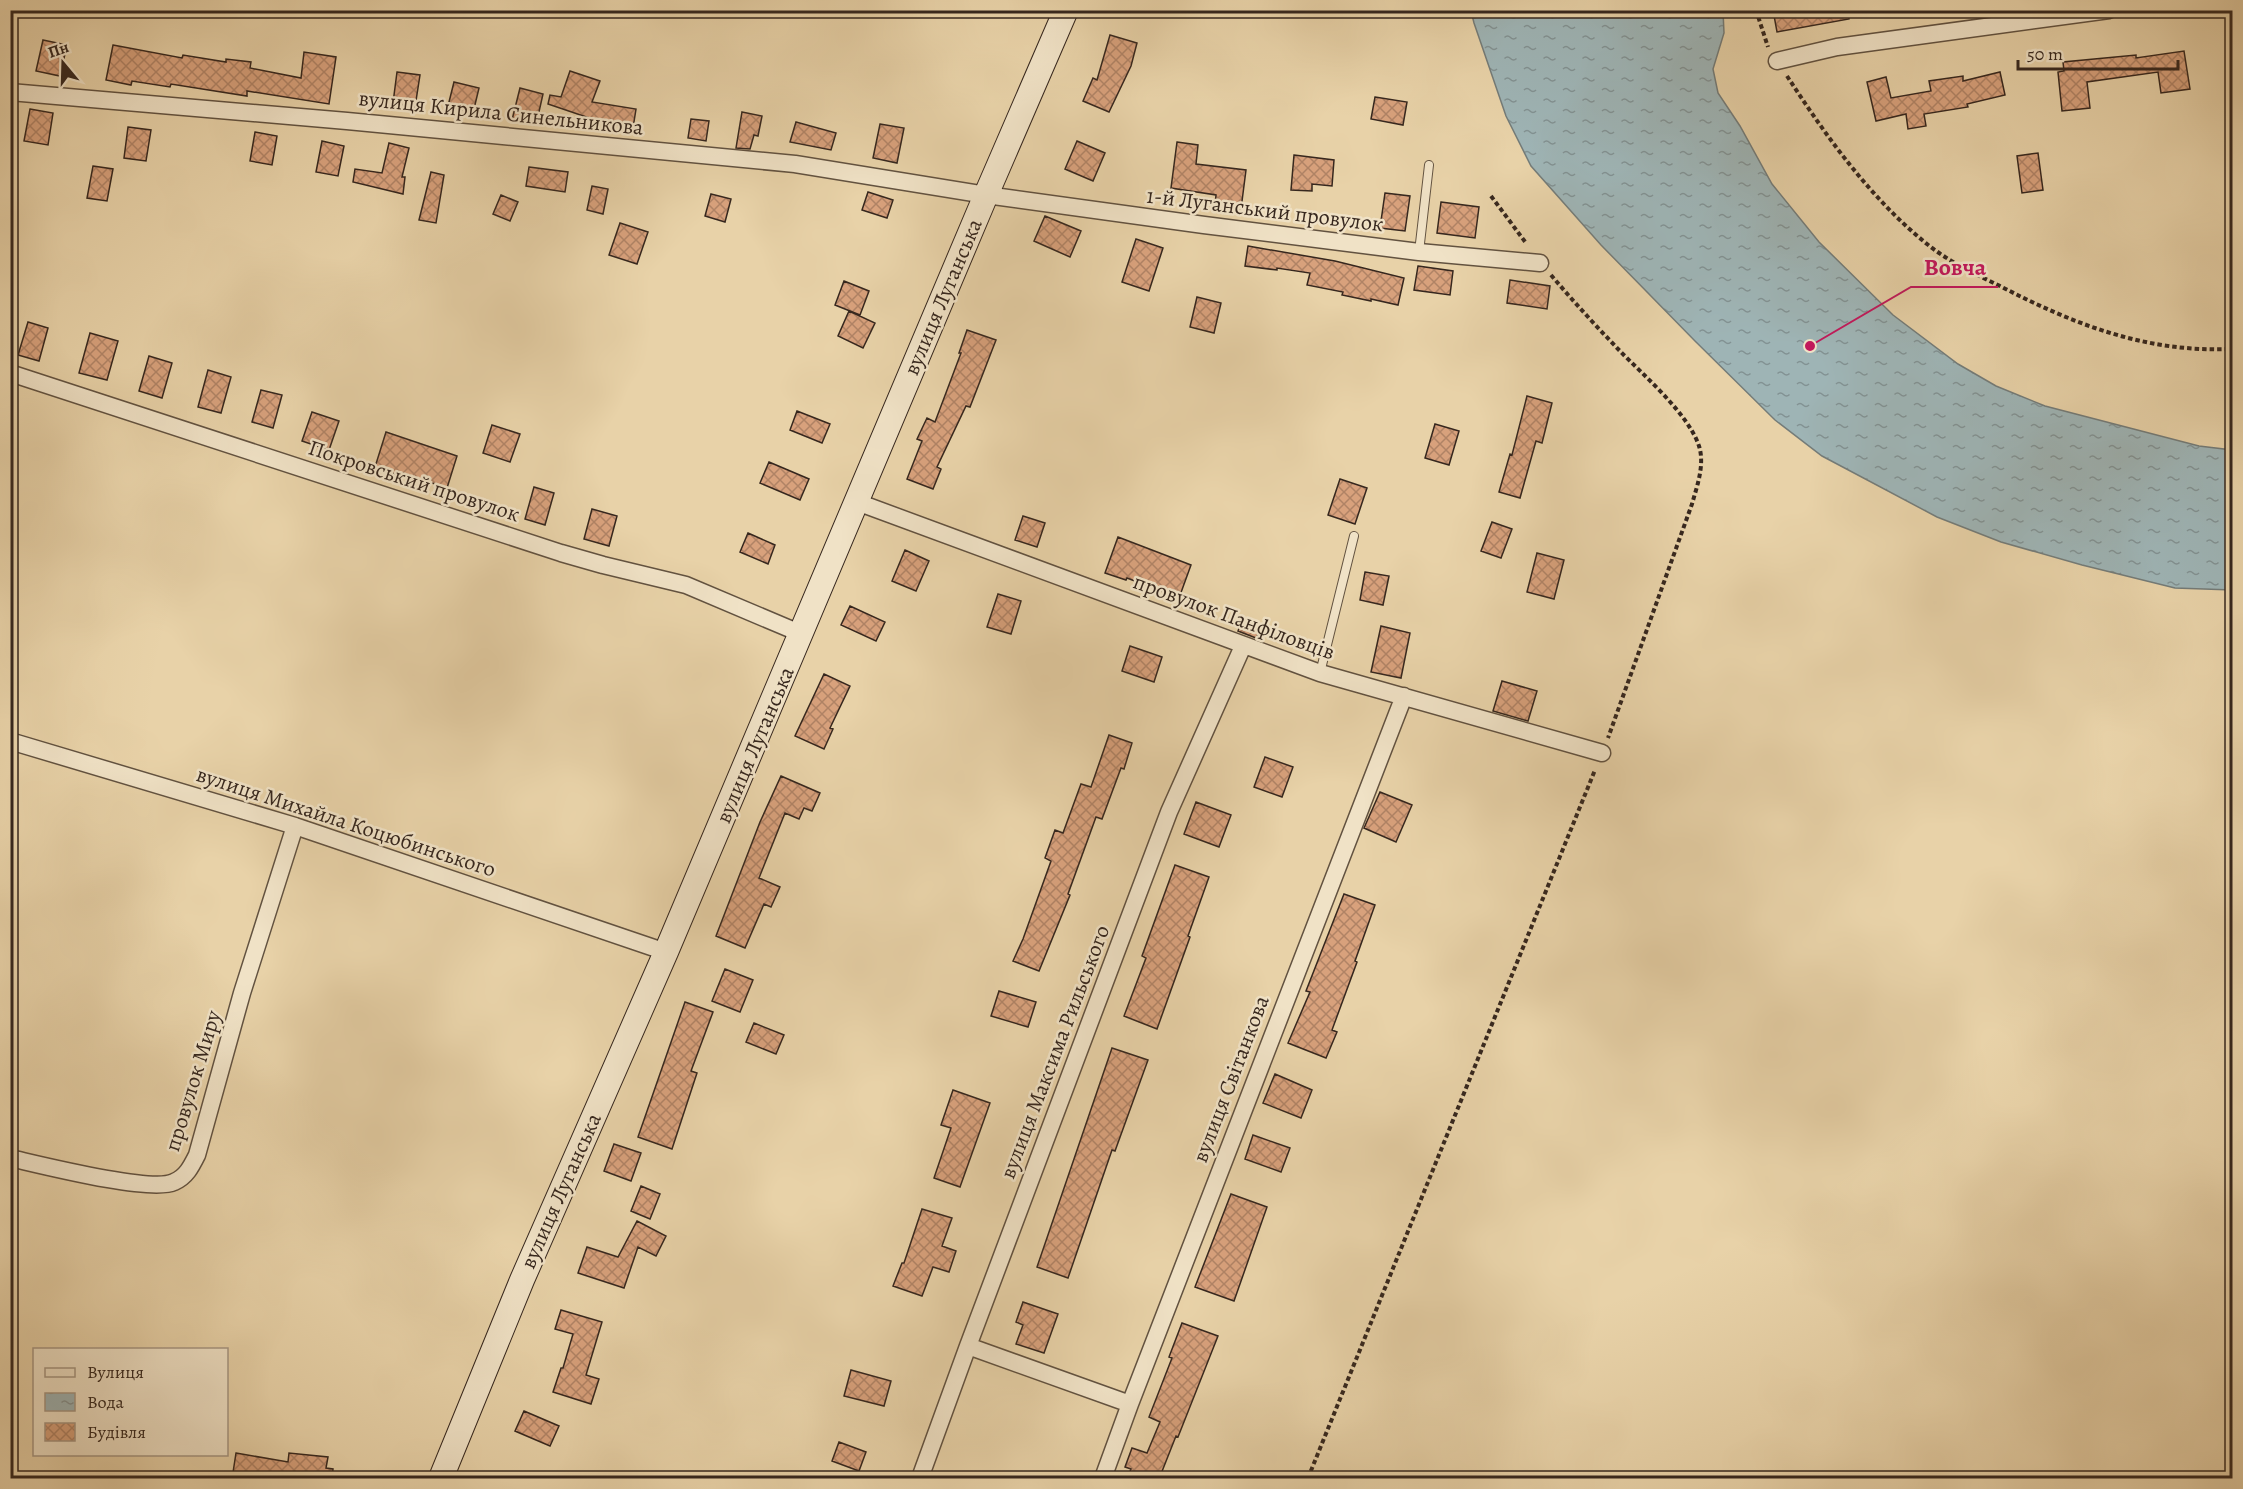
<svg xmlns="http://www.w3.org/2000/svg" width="2243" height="1489" viewBox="0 0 2243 1489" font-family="Alegreya,serif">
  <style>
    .water { fill: url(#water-ripples); stroke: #747c79; stroke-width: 1.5 }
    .building { fill: url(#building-cross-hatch); stroke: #36271e; stroke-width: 1.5 }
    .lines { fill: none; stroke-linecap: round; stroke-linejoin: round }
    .service-casing { stroke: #625240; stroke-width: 10 }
    .minor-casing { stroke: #625240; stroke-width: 19 }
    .secondary-casing { stroke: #36271e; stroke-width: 26 }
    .path { stroke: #36271e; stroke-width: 4; stroke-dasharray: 4.5 3; stroke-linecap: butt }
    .service { stroke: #f0e2c6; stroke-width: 8 }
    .minor { stroke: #f0e2c6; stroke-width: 16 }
    .secondary { stroke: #f0e2c6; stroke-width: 24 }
    .labels { text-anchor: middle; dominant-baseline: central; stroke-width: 5; stroke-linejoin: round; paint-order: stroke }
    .street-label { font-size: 22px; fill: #36271e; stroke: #f0e2c6 }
    .leader { fill: none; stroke: #c2185b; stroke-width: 2 }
    .callout-dot { fill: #c2185b; stroke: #f0e2c6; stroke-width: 2 }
    .callout-label { font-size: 24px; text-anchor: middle; font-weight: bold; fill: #c2185b; stroke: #f0e2c6; stroke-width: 5; stroke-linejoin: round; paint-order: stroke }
  </style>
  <defs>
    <pattern id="water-ripples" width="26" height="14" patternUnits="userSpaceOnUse" patternTransform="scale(1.5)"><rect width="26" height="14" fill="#9eb4b5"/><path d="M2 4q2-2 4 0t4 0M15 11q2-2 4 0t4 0" fill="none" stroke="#829293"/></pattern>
    <pattern id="building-cross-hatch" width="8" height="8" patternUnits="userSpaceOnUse" patternTransform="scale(1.5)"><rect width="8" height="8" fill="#d8a17c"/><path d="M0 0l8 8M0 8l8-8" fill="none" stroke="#b08365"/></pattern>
  </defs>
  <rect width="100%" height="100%" fill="#e8d2a8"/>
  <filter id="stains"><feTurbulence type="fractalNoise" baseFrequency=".00333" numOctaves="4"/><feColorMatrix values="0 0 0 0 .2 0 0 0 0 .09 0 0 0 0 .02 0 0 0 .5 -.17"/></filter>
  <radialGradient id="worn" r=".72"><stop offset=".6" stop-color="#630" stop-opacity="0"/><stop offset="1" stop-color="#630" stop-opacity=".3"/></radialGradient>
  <!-- water -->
  <path class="water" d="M1471,11H1723L1724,33L1713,69L1718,93L1740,126L1772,184L1819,242L1893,315L1958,364L1996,386L2045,406L2199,446L2232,450V590L2175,588L2082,565L2001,542L1937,517L1822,456L1775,420L1695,341L1601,245L1531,166L1506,116L1474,23Z"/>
  <!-- building -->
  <path class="building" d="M1773,10H1848L1849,19L1777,32Z
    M1110,35L1137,43L1131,66L1109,112L1083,101L1093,78L1097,80Z
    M43,40L67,45L60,76L36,71Z
    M113,45L182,58L183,55L226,62V59L251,62L250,68L301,78L304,52L336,57L329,104L247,91V96L171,84L170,87L132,81L131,85L106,80Z
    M2184,51L2190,89L2161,93L2158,72L2087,82L2090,108L2062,111L2058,72L2064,71L2063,62L2136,55V58Z
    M570,71L600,81L592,102L636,109L633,128L604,123L548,104L550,95L561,97Z
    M397,72L420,75L415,107L393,103Z
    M2000,72L2005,95L1967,104L1968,107L1924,114L1926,126L1908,129L1906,114L1876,121L1867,82L1886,77L1891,98L1931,91L1929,81L1963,76V81Z
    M454,82L479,88L473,113L448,106Z
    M520,88L543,94L536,125L512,120Z
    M1375,97L1407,102L1403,125L1371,119Z
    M30,109L53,113L48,145L24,141Z
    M742,112L762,116L758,136L754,135L750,149L736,148Z
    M691,119L709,121L706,141L688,138Z
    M796,122L836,133L831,150L790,142Z
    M880,124L904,128L897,163L873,158Z
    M128,127L151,130L146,161L124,158Z
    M255,132L277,136L272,165L250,161Z
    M322,141L344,146L338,176L316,172Z
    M1077,141L1105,153L1093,181L1065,169Z
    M1177,142L1198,145L1196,164L1246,170L1241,209L1215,206L1216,195L1171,188Z
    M389,143L409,148L402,177H405L403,194L353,182L355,169L382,173Z
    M2038,153L2043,190L2022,193L2017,156Z
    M1294,155L1334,160L1332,186L1312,184V191L1291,190Z
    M93,166L113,169L107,201L87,198Z
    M529,167L568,172L565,192L526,186Z
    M431,172L444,175L436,223L419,220Z
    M592,186L608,189L603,214L587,210Z
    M868,192L893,200L887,218L862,210Z
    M1385,193L1410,196L1405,231L1380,228Z
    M711,194L731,199L725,222L705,216Z
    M501,195L518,202L510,221L493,214Z
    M1441,202L1479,207L1475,238L1437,233Z
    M1045,216L1081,231L1070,257L1034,241Z
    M620,223L648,232L637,264L609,255Z
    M1136,239L1163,248L1149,291L1122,282Z
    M1248,246L1335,261L1404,278L1398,305L1371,299V301L1342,295L1343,292L1307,285L1310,273L1277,268V270L1245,266Z
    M1418,266L1453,271L1450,295L1414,290Z
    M1510,280L1550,286L1547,309L1507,303Z
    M844,281L869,291L860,315L835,305Z
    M1197,297L1221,303L1214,333L1190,327Z
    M849,311L875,323L863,348L838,336Z
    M28,322L48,328L39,361L18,355Z
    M967,330L996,340L970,407L966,406L937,467L941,469L933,489L907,479L922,441L917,439L927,418L935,422L961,353H959Z
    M90,333L118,341L107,380L79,373Z
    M149,356L172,363L162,398L139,391Z
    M208,370L231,377L221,413L198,407Z
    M261,390L282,395L273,428L252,422Z
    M1527,396L1552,403L1542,443L1536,441L1520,498L1499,492L1510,454L1512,455Z
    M797,411L830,424L822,443L790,430Z
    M312,412L339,421L329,450L302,441Z
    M1435,424L1459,431L1449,465L1425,458Z
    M492,425L520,434L510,462L483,453Z
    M386,432L457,456L447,488L399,472L398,475L375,467Z
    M769,462L809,479L800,500L760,483Z
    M1340,479L1367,488L1355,524L1328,515Z
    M534,487L554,493L545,525L525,519Z
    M592,509L617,516L609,546L584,539Z
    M1023,516L1045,523L1037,547L1015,540Z
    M1492,522L1512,529L1501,558L1481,551Z
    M748,533L775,545L768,564L740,552Z
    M1118,537L1191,565L1179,598L1127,578L1126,580L1105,573Z
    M905,550L929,561L916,591L892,581Z
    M1537,553L1564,560L1554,599L1527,592Z
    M1365,572L1389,576L1383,605L1360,600Z
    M998,594L1021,601L1011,634L987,627Z
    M850,606L885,622L876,641L841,625Z
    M1243,618L1262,626L1256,638L1238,631Z
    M1381,626L1410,633L1401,678L1371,672Z
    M1130,646L1162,657L1154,682L1122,671Z
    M824,674L850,686L830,728L833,729L824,749L795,736Z
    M1502,681L1537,691L1528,721L1493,711Z
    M1109,735L1132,743L1124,769L1121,768L1102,819L1096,817L1068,894L1070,895L1039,971L1013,961L1023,939L1051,861L1045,858L1055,830L1063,833L1081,784L1091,787Z
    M1265,757L1293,767L1282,797L1254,787Z
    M781,776L820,793L812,811L804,808L799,819L785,813L759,878L780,887L771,907L764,904L745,948L716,936L760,822Z
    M1380,792L1412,805L1396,842L1364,828Z
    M1196,802L1231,815L1219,847L1184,834Z
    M1175,865L1209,877L1188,936L1190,937L1157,1029L1124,1016L1146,958L1142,956Z
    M1344,894L1375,905L1355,961L1357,962L1332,1030L1337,1032L1326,1058L1288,1043L1310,992L1306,991Z
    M725,969L753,980L740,1012L712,1001Z
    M999,991L1036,1002L1028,1027L991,1016Z
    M685,1002L713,1012L691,1071L697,1073L672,1149L638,1137Z
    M754,1023L784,1035L776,1054L746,1042Z
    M1112,1048L1148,1060L1115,1151L1112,1150L1068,1278L1037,1267Z
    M1275,1074L1312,1090L1301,1118L1263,1103Z
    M953,1090L990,1103L960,1187L934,1178L951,1128L941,1125Z
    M1253,1135L1290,1148L1281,1172L1245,1159Z
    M614,1144L641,1153L631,1181L604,1171Z
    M641,1186L660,1194L650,1219L631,1211Z
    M1231,1194L1267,1207L1234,1301L1195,1287Z
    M922,1209L952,1218L942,1246L956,1251L949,1272L933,1267L922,1296L893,1286L902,1263H904Z
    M637,1221L666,1236L656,1256L638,1247L624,1288L578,1273L587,1247L618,1257Z
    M1023,1302L1058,1314L1044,1353L1016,1344L1023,1325L1016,1322Z
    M561,1310L602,1322L586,1375L599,1379L591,1404L553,1392L561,1368H563L573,1334L555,1329Z
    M1182,1323L1218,1336L1178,1437L1176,1436L1159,1479H1127L1131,1469L1125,1467L1132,1448L1147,1453L1160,1422L1149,1417L1172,1358L1169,1357Z
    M851,1370L891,1381L884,1406L844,1396Z
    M524,1411L559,1426L550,1446L515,1431Z
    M839,1442L866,1452L859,1471L832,1461Z
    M236,1453L288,1462L289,1453L328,1457L326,1468L333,1469L332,1479H232Z"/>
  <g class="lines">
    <defs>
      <path id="service" d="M1419,252L1429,165
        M1320,673L1354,536"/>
      <path id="minor" d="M1777,61L1837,47L2109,10
        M10,92L347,121L795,164L986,195L1204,225L1419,252L1540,263
        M10,373L561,553L603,565L686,585L802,634
        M857,502L1320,673L1602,753
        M10,741L295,826L666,952
        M10,1158C41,1165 151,1193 174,1182C186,1177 191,1167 197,1155L242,993L295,826
        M968,1346L1130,1404
        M920,1478L968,1346L1169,812L1243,646
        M1103,1478L1130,1404L1404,696"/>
      <path id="secondary" d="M441,1478L522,1280L666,952L986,195L1066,10"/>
    </defs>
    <!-- service casing -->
    <use href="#service" class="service-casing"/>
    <!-- minor casing -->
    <use href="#minor" class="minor-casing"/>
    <!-- secondary casing -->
    <use href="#secondary" class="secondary-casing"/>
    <!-- path -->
    <path class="path" d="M1756,10L1768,47
      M1787,76C1826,136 1870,198 1927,244C1948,261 1973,273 1998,285C2073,324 2146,353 2232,349
      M1491,196L1526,243
      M1551,275C1573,301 1596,326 1619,350C1643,375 1688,413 1699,446C1705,465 1697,486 1692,504L1608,738
      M1308,1478L1595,770"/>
    <!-- service -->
    <use href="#service" class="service"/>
    <!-- minor -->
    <use href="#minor" class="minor"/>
    <!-- secondary -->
    <use href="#secondary" class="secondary"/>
  </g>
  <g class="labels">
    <!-- street labels -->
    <g class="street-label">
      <text transform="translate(501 113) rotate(6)">вулиця Кирила Синельникова</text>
      <text transform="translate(1265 210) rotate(7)">1-й Луганський провулок</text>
      <text transform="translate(943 297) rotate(-67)">вулиця Луганська</text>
      <text transform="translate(414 481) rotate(18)">Покровський провулок</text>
      <text transform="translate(1234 617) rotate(20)">провулок Панфіловців</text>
      <text transform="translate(755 745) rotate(-67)">вулиця Луганська</text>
      <text transform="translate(346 822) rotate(18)">вулиця Михайла Коцюбинського</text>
      <text transform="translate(1055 1052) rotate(-69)">вулиця Максима Рильського</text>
      <text transform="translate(1231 1079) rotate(-69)">вулиця Світанкова</text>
      <text transform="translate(193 1081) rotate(-73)">провулок Миру</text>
      <text transform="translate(561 1191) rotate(-66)">вулиця Луганська</text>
    </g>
  </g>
  <!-- callouts -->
  <path class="leader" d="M1810 346L1911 287H1998"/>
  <circle class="callout-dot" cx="1810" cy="346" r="6"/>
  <g class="callout-label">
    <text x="1955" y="275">Вовча</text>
  </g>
  <!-- margin -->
  <rect width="2243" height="1489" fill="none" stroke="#e8d2a8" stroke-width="36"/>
  <rect x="12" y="12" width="2219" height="1465" fill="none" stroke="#36271e" stroke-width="3"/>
  <rect x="18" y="18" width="2207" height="1453" fill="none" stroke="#36271e" stroke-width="1.5"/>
  <!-- legend -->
  <rect x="33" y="1348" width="195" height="108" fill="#f0e2c6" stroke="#a69783" stroke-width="1.5"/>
  <rect x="45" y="1368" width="30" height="9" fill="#f0e2c6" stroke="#a69783" stroke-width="1.5"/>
  <text x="87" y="1378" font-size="18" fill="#36271e">Вулиця</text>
  <rect x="45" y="1393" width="30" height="18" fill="url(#water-ripples)" stroke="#a69783" stroke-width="1.5"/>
  <text x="87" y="1408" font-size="18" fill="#36271e">Вода</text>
  <rect x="45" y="1423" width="30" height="18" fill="url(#building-cross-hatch)" stroke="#a69783" stroke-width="1.5"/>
  <text x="87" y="1438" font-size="18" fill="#36271e">Будівля</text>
  <!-- north arrow -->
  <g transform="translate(63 63) rotate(341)" stroke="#f0e2c6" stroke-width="4.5" paint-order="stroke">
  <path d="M0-4.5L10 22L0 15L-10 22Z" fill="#36271e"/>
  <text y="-9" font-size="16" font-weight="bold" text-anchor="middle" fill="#36271e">Пн</text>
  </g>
  <!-- scale -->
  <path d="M2018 60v9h160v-9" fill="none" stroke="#36271e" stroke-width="3"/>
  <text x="2027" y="60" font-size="18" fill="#36271e" stroke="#f0e2c6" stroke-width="4.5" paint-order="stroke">50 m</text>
  <rect width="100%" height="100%" filter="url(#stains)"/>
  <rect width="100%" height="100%" fill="url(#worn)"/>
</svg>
